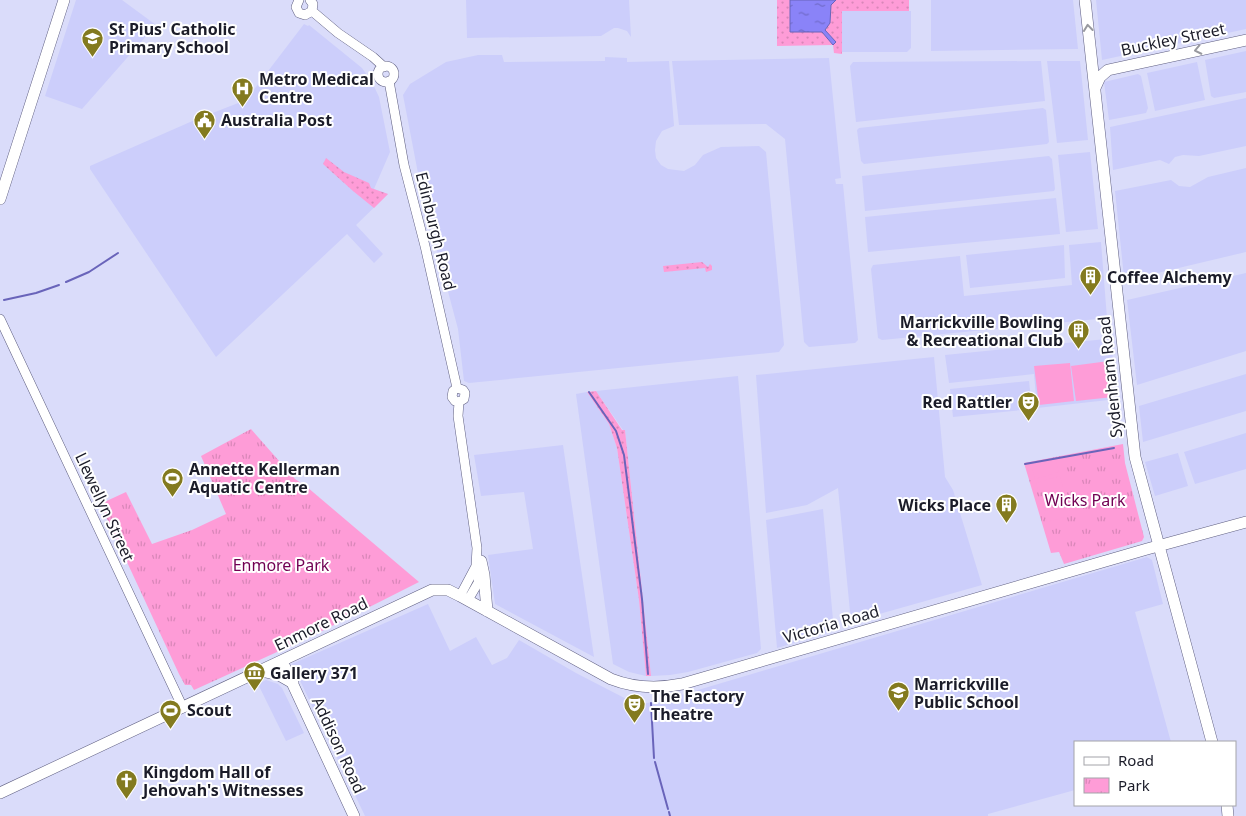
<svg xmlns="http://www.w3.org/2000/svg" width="1246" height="816" viewBox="0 0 1246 816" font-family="'Noto Sans',sans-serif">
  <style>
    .built { fill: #cccefb }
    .grass { fill: url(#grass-dots) }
    .park { fill: url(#park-tufts) }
    .pitch { fill: #fe9cd7 }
    .water { fill: url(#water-ripples); stroke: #6964ba }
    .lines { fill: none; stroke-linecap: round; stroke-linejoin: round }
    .stream { stroke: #6964ba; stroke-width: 2 }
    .minor-casing { stroke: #5f5f81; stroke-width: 10 }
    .major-casing { stroke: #5f5f81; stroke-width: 12 }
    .minor { stroke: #fff; stroke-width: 9 }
    .major { stroke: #fff; stroke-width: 11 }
    .oneway { stroke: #98999f }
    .labels { text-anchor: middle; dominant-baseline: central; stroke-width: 4; stroke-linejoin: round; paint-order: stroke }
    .poi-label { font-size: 16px; font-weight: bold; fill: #1b1c29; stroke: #fff; text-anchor: start }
    .street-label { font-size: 16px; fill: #1b1c29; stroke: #fff }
    .park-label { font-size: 16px; fill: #710053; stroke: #fff }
  </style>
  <defs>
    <pattern id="grass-dots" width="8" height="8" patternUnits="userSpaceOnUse" patternTransform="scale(1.25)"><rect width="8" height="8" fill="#fe9cd7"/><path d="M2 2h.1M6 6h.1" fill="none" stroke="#d986b9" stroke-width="1.8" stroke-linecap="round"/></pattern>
    <pattern id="park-tufts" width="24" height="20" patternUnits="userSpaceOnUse" patternTransform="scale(1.25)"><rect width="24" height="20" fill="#fe9cd7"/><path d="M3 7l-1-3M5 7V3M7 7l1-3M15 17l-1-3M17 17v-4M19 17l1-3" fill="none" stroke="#d986b9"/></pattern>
    <pattern id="water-ripples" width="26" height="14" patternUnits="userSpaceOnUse" patternTransform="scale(1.25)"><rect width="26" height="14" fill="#8a83f8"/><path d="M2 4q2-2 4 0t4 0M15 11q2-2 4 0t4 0" fill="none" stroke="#706ac9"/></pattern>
  </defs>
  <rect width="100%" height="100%" fill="#dadcfa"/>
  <!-- built -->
  <path class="built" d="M76,0H122L156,25L82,109L45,96Z
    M466,0H629L631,37L627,31L618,28H614L601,36L467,38Z
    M931,0H1073L1078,49L931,51Z
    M1096,0H1246V29L1102,60Z
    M842,11H911V48L907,52H842Z
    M304,24L308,26L309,25L362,68L372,82L379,97L390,152L374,189L388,194L356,225L383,254L374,263L347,234L216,357L90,169V166L197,119L246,100Z
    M1246,51V92L1214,98L1211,96L1205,60Z
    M478,55H502L504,62L605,61V57L627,58V62L669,61L674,126L662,131L656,141L655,150L656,158L661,165L668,169L684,171L695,165L703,155L721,147L759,146L766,152L784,345L779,352L469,383L464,381L458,329L433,235L436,234L432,216L426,215L403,95L410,84L446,62Z
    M829,58L841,178L835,179L836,184H843L858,340L855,343L809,347L804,342L785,139L766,124L679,125L672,61Z
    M1041,61L1045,101L856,122L850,66L853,62Z
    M1047,61H1080L1088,140L1057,143Z
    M1197,62L1205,100L1155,111L1147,73Z
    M1138,74L1141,76L1148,108L1146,113L1109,120L1104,82Z
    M1246,98V146L1199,156L1183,155L1175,157L1169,164L1160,160L1113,170L1110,127Z
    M1043,108L1046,110L1049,142L1047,144L864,164L861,161L857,130L859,128Z
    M1090,152L1098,229L1066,232L1058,155Z
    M1049,156L1052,159L1055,189L1054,191L865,211L862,176Z
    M1246,168V252L1128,280L1124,277L1115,191L1171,180L1179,186L1190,187L1208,177Z
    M1056,198L1060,234L868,252L865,217Z
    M1101,242L1107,318L882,340L878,338L871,269L873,265L960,256L964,296L1072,285L1069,245Z
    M1064,245L1065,278L970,288L966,255Z
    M1246,273V351L1137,385L1127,300Z
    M1106,339L1111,341L1117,399L1037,408L1034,374L949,383L945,355Z
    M934,357L945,477L953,490L982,585L851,622L838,488L807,505L766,513L756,375Z
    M1246,374V411L1143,442L1139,406Z
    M738,376L761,649L757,653L688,672L670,675L651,676L625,430H623L596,391Z
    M1029,381L1032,409L953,417L950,389Z
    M587,392L609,424L617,448L639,600L646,676L629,672L613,664L576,394Z
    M1246,433V469L1195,484L1184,452Z
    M563,445L594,657L495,604L488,555L533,549L524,492L481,496L474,455Z
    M1178,453L1188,486L1155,496L1145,462Z
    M823,509L834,631L777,648L766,520Z
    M1147,557L1152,560L1163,604L1135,612L1171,742H1075V790L988,814V816H365L292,664L428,604L450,651L476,637L492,665L507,658L519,640L576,673L638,705L671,698L762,671Z
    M266,680L278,684L282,688L304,733L286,741L258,684Z"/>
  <!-- grass -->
  <path class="grass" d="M777,0H790V32H822L833,45L836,42L825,30L830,23L831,4L836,0H909V11H842V54L834,53L833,45L777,46Z
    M326,158L344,172L369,183L371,188L388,194L374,208L353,191L323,164Z
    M702,262L708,267L710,264L712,266V270L706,272L705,268L664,272L663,266Z
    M596,391L622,430H625L651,676H646L639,600L617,448L609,424L587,392Z"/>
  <!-- park -->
  <path class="park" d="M251,429L295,479L307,487L419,582L312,636L194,690L191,685H185L179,674L100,504L126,492L152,544L192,530L226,514L201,456Z
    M1123,444L1125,463L1144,537L1142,541L1064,564L1059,552L1051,553L1024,463Z"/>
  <!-- pitch -->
  <path class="pitch" d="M1109,361L1113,397L1076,401L1071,366Z
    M1070,363L1074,401L1039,405L1034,366Z
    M1056,462L1059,472L1035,479L1032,468Z
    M1060,476L1063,487L1039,493L1036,483Z
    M1064,490L1067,501L1043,508L1040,497Z
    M1068,504L1071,515L1047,522L1044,511Z"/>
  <!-- water -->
  <path class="water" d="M790,0H836L831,5L830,23L825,30L836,42L833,45L822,32H790Z"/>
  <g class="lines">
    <!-- stream -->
    <path class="stream" d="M66,282L89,272L118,253
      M4,300L36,293L59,285
      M589,392L616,431L624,455L642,599L648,674
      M1025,464L1114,448
      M651,703L654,758
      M655,762L668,809
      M669,812L670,816"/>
    <defs>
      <path id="minor" d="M299,0L296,7L299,13L305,15L312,11
        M310,0L313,4L312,11
        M312,11L338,33L373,57L384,67
        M378 74a8 8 0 1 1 16 0a8 8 0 1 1-16 0Z
        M389,81L404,165L425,246L457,388
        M0,319L183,708
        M457,388L463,390L465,393L464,399L459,402
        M457,388L453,391L452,397L455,401L459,402
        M459,402L458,416L477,548L476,566L460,596
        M468,600L478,583L480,568"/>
      <path id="major" d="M1085,0L1135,457L1212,742
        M1095,88L1100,77L1108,70L1246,40
        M0,199L64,0
        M481,561L484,575L487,611
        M282,661L354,816
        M261,671L279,675L293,683
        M0,793L432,590H448L460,596L611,679C634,688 657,689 682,684L1147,549L1246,522
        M1227,805L1228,816"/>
    </defs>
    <!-- minor casing -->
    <use href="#minor" class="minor-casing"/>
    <!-- major casing -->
    <use href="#major" class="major-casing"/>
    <!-- minor -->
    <use href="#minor" class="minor"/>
    <!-- major -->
    <use href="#major" class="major"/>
  </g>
  <!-- one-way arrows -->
  <defs><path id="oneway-chevron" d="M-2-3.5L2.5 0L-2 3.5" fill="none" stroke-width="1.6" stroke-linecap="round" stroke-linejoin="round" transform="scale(1.25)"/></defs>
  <g class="oneway">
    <use href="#oneway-chevron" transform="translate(1088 28) rotate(-96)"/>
    <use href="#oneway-chevron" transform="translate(1198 50) rotate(168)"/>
  </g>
  <!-- icons -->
  <defs>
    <symbol id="school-pin" viewBox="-11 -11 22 30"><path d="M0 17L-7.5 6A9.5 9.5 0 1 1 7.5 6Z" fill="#837a1f" stroke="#fff"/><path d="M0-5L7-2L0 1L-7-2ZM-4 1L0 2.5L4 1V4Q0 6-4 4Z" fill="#fff"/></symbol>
    <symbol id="hospital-pin" viewBox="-11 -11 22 30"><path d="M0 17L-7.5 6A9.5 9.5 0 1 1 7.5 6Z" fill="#837a1f" stroke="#fff"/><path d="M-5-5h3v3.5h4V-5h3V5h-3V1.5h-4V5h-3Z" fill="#fff"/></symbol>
    <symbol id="civic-pin" viewBox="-11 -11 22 30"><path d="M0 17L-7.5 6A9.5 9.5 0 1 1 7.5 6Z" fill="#837a1f" stroke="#fff"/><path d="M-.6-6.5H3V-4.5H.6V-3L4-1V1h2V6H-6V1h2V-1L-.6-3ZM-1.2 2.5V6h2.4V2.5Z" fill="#fff"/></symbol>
    <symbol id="building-pin" viewBox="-11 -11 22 30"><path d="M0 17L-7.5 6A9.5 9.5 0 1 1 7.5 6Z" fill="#837a1f" stroke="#fff"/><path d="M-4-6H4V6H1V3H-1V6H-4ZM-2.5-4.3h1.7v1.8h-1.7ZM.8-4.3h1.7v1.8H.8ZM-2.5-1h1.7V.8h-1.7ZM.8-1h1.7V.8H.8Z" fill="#fff"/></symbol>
    <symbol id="theatre-pin" viewBox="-11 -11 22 30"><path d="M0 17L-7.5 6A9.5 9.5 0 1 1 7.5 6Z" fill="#837a1f" stroke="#fff"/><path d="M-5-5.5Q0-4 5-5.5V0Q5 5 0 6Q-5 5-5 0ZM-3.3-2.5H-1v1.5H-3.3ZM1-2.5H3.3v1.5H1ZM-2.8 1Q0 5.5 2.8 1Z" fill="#fff"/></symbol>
    <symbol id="stadium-pin" viewBox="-11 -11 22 30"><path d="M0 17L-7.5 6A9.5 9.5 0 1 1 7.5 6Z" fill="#837a1f" stroke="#fff"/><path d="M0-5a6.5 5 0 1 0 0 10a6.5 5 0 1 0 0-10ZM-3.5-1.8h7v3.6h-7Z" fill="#fff"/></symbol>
    <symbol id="museum-pin" viewBox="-11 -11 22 30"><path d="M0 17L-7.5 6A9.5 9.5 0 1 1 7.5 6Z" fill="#837a1f" stroke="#fff"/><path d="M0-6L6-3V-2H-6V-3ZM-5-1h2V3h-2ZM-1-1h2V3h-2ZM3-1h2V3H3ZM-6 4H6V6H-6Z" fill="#fff"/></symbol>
    <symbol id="church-pin" viewBox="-11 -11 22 30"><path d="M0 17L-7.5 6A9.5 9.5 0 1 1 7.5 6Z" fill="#837a1f" stroke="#fff"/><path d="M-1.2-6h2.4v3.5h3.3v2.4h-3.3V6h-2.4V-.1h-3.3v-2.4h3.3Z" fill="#fff"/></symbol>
  </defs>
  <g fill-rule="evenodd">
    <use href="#school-pin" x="80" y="26" width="25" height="34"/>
    <use href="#hospital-pin" x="230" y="76" width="25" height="34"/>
    <use href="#civic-pin" x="192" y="108" width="25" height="34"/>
    <use href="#building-pin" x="1078" y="264" width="25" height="34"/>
    <use href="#building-pin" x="1066" y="318" width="25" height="34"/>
    <use href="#theatre-pin" x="1016" y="390" width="25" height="34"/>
    <use href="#stadium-pin" x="160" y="466" width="25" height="34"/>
    <use href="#building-pin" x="994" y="492" width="25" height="34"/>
    <use href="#museum-pin" x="242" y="660" width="25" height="34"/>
    <use href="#school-pin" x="886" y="680" width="25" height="34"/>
    <use href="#theatre-pin" x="622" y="692" width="25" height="34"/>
    <use href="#stadium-pin" x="158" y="698" width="25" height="34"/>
    <use href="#church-pin" x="114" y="768" width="25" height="34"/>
  </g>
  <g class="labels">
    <!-- poi labels -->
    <g class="poi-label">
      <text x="109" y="29">St Pius' Catholic<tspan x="109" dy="18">Primary School</tspan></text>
      <text x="259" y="79">Metro Medical<tspan x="259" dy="18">Centre</tspan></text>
      <text x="221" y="120">Australia Post</text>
      <text x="1107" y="277">Coffee Alchemy</text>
      <text x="1063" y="322" text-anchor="end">Marrickville Bowling<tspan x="1063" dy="18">&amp; Recreational Club</tspan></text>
      <text x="1012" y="402" text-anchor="end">Red Rattler</text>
      <text x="189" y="469">Annette Kellerman<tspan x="189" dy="18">Aquatic Centre</tspan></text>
      <text x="991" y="505" text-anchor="end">Wicks Place</text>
      <text x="270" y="673">Gallery 371</text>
      <text x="914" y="684">Marrickville<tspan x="914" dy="18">Public School</tspan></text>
      <text x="651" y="696">The Factory<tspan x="651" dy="18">Theatre</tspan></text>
      <text x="187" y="710">Scout</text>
      <text x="143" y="772">Kingdom Hall of<tspan x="143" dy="18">Jehovah's Witnesses</tspan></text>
    </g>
    <!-- street labels -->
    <g class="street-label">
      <text transform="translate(1173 39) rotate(-12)">Buckley Street</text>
      <text transform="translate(436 231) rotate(76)">Edinburgh Road</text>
      <text transform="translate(1110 377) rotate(-96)">Sydenham Road</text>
      <text transform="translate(105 507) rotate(65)">Llewellyn Street</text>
      <text transform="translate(321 624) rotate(-26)">Enmore Road</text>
      <text transform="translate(831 624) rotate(-16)">Victoria Road</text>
      <text transform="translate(339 745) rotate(65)">Addison Road</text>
    </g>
    <!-- park labels -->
    <g class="park-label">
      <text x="1085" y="500">Wicks Park</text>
      <text x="281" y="565">Enmore Park</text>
    </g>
  </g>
  <!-- legend -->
  <rect x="1074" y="741" width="162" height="65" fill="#ffffff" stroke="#a4a4a9"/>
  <rect x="1084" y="757" width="25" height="8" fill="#ffffff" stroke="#a4a4a9"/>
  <text x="1118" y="766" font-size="15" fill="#1b1c29">Road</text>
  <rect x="1084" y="778" width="25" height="15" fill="url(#park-tufts)" stroke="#a4a4a9"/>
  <text x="1118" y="791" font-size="15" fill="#1b1c29">Park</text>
</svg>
